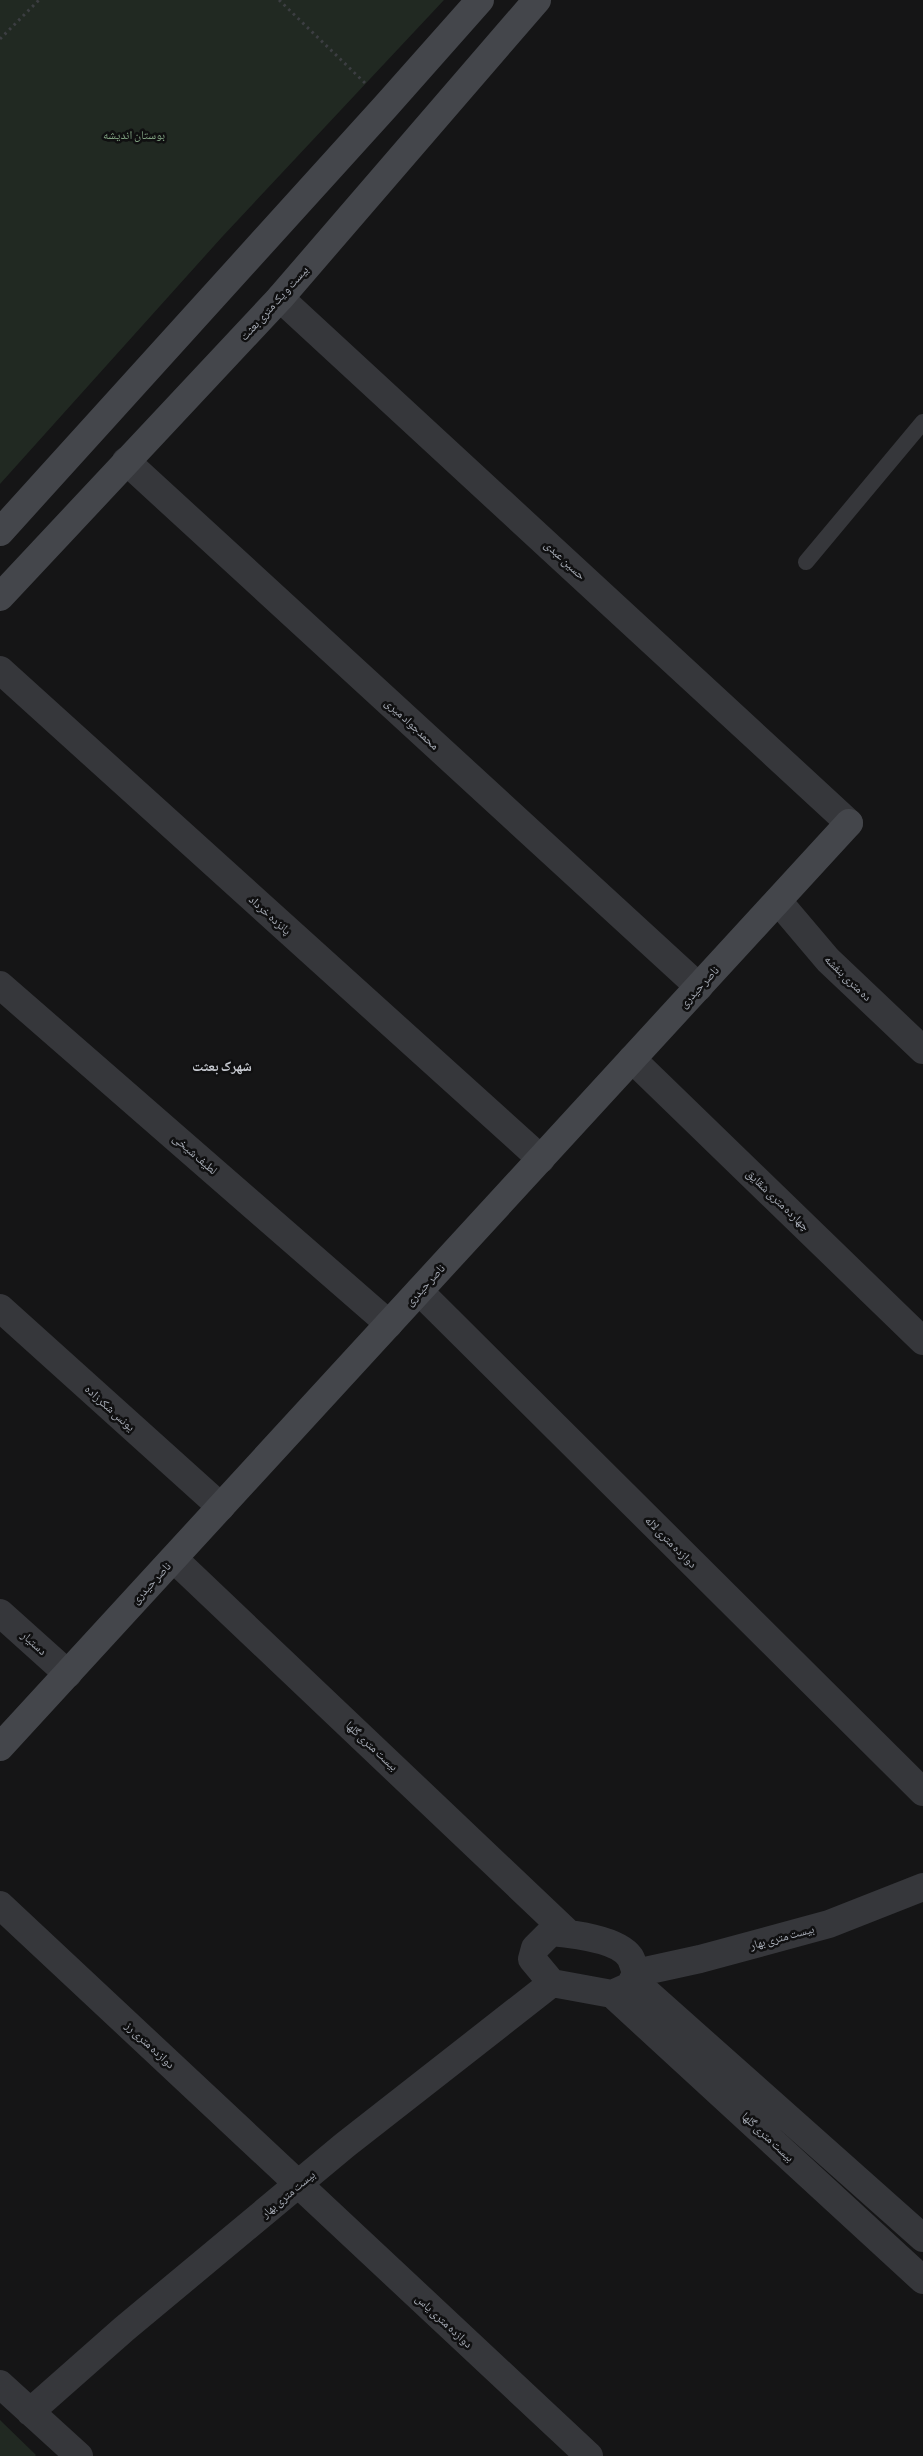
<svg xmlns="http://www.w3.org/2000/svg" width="923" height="2456" viewBox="0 0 923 2456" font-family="'Asap Condensed','Noto Naskh Arabic',sans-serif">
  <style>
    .green { fill: #212922 }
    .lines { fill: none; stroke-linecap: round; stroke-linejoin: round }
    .path { stroke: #3c3e42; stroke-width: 3; stroke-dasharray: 2.5 4; stroke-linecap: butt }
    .lane { stroke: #36373b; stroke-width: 16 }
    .street { stroke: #36373b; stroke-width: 28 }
    .secondary { stroke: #44464b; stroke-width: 28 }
    .labels { text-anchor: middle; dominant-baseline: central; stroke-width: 5; stroke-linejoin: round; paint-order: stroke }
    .park-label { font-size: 12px; fill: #7fa080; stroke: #101011 }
    .street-label { font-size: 12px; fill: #a7acb6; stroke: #101011 }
    .neighbourhood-label { font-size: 14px; font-weight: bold; fill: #c8cbd2; stroke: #101011 }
  </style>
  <rect width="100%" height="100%" fill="#151516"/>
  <!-- green -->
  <path class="green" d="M0,0H444L222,237L0,484Z
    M0,2420L36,2455L35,2456H0Z"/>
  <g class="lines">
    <!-- path -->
    <path class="path" d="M279,0L365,83
      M0,39L39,0"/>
    <!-- lane -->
    <path class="lane" d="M806,562L923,422"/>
    <!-- street -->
    <path class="street" d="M280,298L849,823
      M126,461L699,987
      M0,670L541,1159
      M778,901L828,960L923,1050
      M0,985L389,1324
      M632,1059L923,1341
      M419,1291L923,1792
      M0,1308L221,1507
      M174,1559L569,1934
      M0,1613L68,1674
      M0,1905L589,2456
      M551,1932C572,1934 618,1939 630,1957C633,1962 634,1968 636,1973L630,1986L612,1994L552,1983L532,1959L535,1948Z
      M636,1973L700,1959L829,1924L923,1887
      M633,1980L923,2238
      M612,1994L923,2280
      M0,2384L79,2456
      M30,2412L124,2329L345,2145L552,1983"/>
    <!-- secondary -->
    <path class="secondary" d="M0,532L386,106L480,0
      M0,597L280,298L537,0
      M0,1747L849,823"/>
  </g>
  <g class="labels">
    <!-- park labels -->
    <g class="park-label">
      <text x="134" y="135">بوستان اندیشه</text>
    </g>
    <!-- street labels -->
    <g class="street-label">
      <text transform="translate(274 303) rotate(-48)">بیست و یک متری بعثت</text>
      <text transform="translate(565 560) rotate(43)">حسین عبدی</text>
      <text transform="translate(412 724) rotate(43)">محمدجواد میری</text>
      <text transform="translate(270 915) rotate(42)">پانزده خرداد</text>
      <text transform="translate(848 978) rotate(44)">ده متری بنفشه</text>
      <text transform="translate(699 987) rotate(-47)">ناصر حیدری</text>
      <text transform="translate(195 1154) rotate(41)">لطیف شیخی</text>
      <text transform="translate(778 1200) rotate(44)">چهارده متری شقایق</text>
      <text transform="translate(425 1285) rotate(-47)">ناصر حیدری</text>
      <text transform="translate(110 1408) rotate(42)">یونس شکرزاده</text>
      <text transform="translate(671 1542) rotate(45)">دوازده متری لاله</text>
      <text transform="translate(151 1583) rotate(-47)">ناصر حیدری</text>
      <text transform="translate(34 1643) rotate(42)">دستیار</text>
      <text transform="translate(372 1746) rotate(43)">بیست متری گلها</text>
      <text transform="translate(782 1937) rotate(-15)">بیست متری بهار</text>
      <text transform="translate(150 2045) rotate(43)">دوازده متری رز</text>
      <text transform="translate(768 2137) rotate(43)">بیست متری گلها</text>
      <text transform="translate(288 2194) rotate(-40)">بیست متری بهار</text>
      <text transform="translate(444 2321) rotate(43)">دوازده متری یاس</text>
    </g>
    <!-- neighbourhood labels -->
    <g class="neighbourhood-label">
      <text x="222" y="1066">شهرک بعثت</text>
    </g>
  </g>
</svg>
